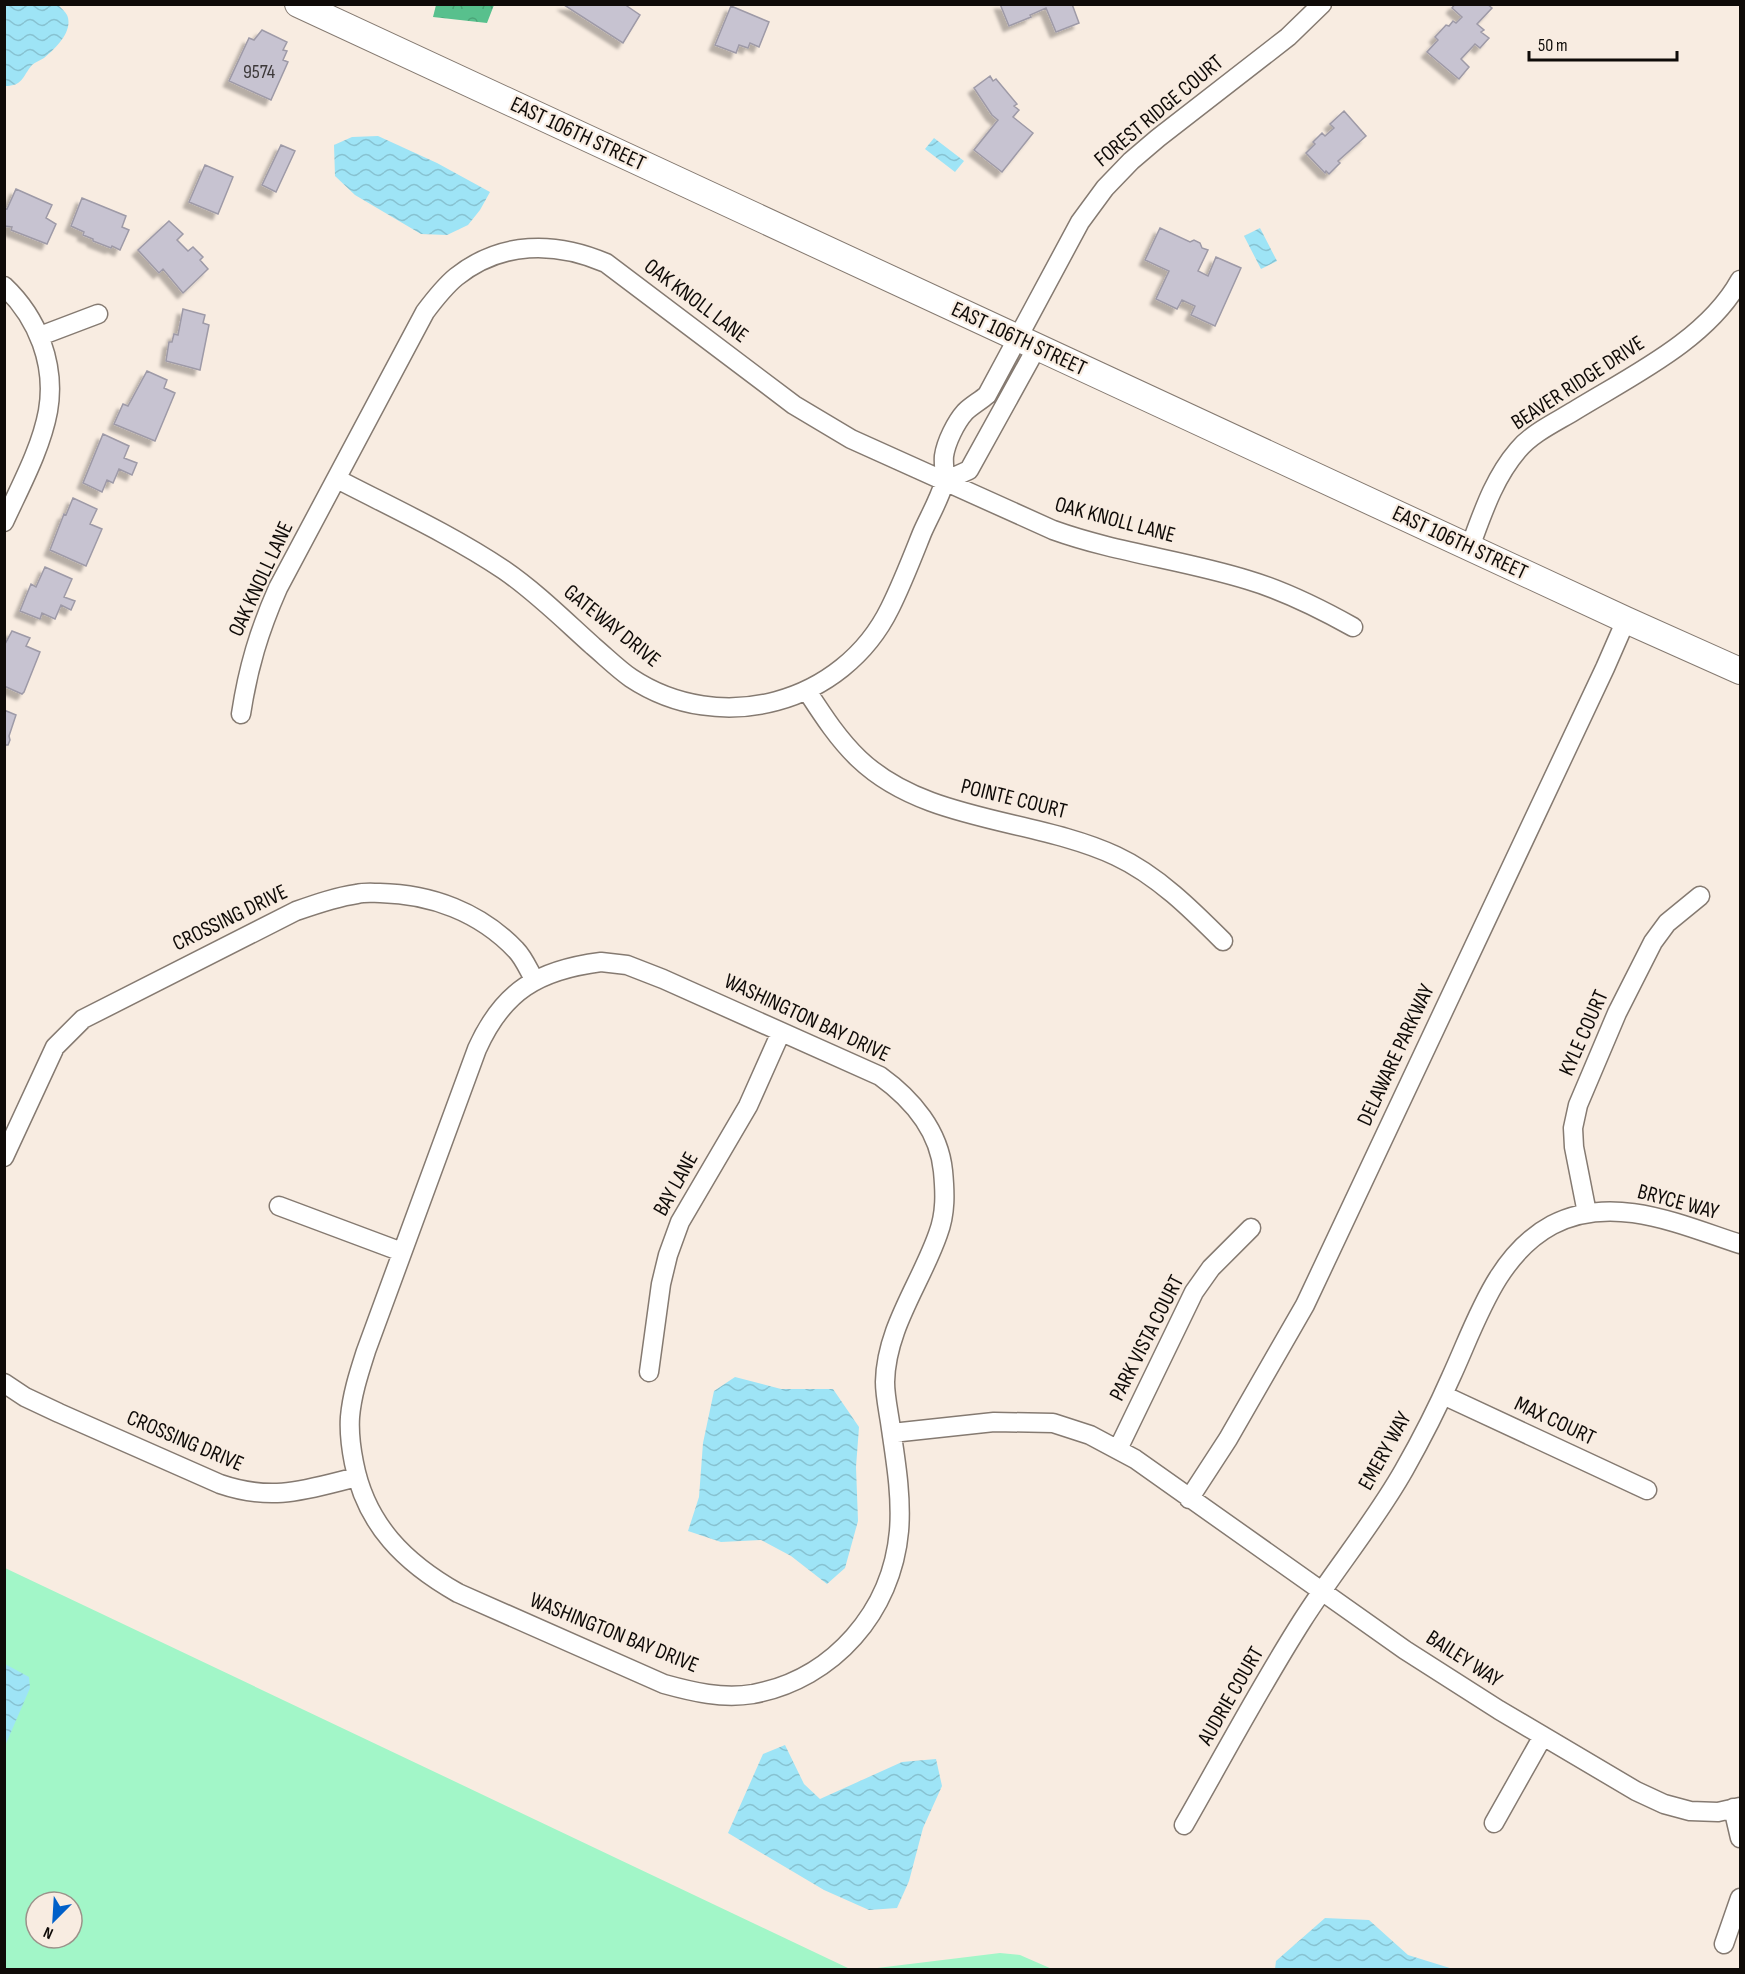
<svg xmlns="http://www.w3.org/2000/svg" width="1745" height="1974" viewBox="0 0 1745 1974" font-family="'Sofia Sans Condensed',sans-serif">
  <style>
    .grass { fill: #a2f6c8; fill-rule: evenodd }
    .forest { fill: url(#forest-crowns) }
    .water { fill: url(#water-waves) }
    .building { fill: #c7c3d1; stroke: #9e9aa7; stroke-width: 1.5; filter: url(#shadow) }
    .lines { fill: none; stroke-linecap: round; stroke-linejoin: round }
    .street-casing { stroke: #857a71; stroke-width: 21 }
    .secondary-casing { stroke: #857a71; stroke-width: 28 }
    .street { stroke: #fff; stroke-width: 18 }
    .secondary { stroke: #fff; stroke-width: 26 }
    .labels { text-anchor: middle; dominant-baseline: central; stroke-width: 4.5; stroke-linejoin: round; paint-order: stroke }
    .number-label { font-size: 20px; fill: #3d393a }
    .street-label { font-size: 22px; fill: #0f0b08; stroke: #f8ece1 }
  </style>
  <defs>
    <pattern id="forest-crowns" width="20" height="18" patternUnits="userSpaceOnUse" patternTransform="scale(1.5)"><rect width="20" height="18" fill="#58c08d"/><path d="M2 6a3 3 0 1 1 6 0M12 15a3 3 0 1 1 6 0" fill="none" stroke="#4ba478"/></pattern>
    <pattern id="water-waves" width="16" height="10" patternUnits="userSpaceOnUse" patternTransform="scale(1.5)"><rect width="16" height="10" fill="#9ee4f6"/><path d="M0 5q4-4 8 0t8 0" fill="none" stroke="#87c2d1"/></pattern>
    <filter id="shadow"><feDropShadow dx="-5.5" dy="5.5" stdDeviation="1.5" flood-color="#0004"/></filter>
  </defs>
  <rect width="100%" height="100%" fill="#f8ece1"/>
  <!-- grass -->
  <path class="grass" d="M5,1568L850,1969H5ZM36,1902H72V1938H36Z
    M1000,1953L1020,1955L1052,1969H869Z"/>
  <!-- forest -->
  <path class="forest" d="M436,5V4L494,5L487,23L433,17Z"/>
  <!-- water -->
  <path class="water" d="M4,5H58C61,8 65,11 67,15C74,31 55,49 44,58C41,60 35,62 32,65C22,77 23,86 5,86Z
    M378,136L437,163L490,192L480,210L468,225L447,235L421,234L355,195L335,176L334,145L352,137Z
    M934,138L964,161L955,172L925,149Z
    M1260,228L1277,261L1261,269L1244,236Z
    M735,1377L781,1389H833L859,1427L856,1467L858,1521L845,1568L827,1584L791,1556L761,1540L721,1542L688,1531L699,1497L703,1443L714,1391Z
    M5,1664L29,1677L30,1688L5,1746Z
    M785,1745L804,1784L820,1799L902,1762L936,1759L942,1786L923,1828L909,1881L897,1908L869,1910L824,1890L728,1833L763,1754Z
    M1325,1918L1369,1920L1408,1955L1453,1969H1275L1276,1961Z"/>
  <!-- building -->
  <path class="building" d="M624,4L640,15L623,43L564,5Z
    M1000,4H1072L1079,23L1056,32L1046,8L1030,15L1031,17L1009,26Z
    M1455,4H1487L1492,8L1477,24L1484,30L1481,32L1489,38L1480,48L1475,44L1461,59L1469,67L1459,79L1427,52L1438,40L1435,37L1446,25L1449,26L1453,21L1456,23L1462,17L1452,8Z
    M731,6L769,22L759,47L750,43L748,48L739,45L736,53L715,45Z
    M262,30L287,42L283,50L287,51L283,60L288,62L271,100L229,81L249,38L254,40Z
    M990,76L993,81L996,79L1017,104L1014,106L1019,110L1013,117L1033,133L1002,172L974,150L998,120L992,115L974,88Z
    M1344,111L1366,136L1338,161L1340,163L1329,174L1326,171L1325,173L1306,153L1315,144L1313,142L1322,133L1325,136L1334,128L1330,124Z
    M281,145L295,151L276,192L262,185Z
    M205,165L233,177L218,214L189,202Z
    M16,189L52,205L46,218L56,224L47,244L11,230L12,227L4,226V208L7,209Z
    M82,198L126,216L122,227L129,230L120,250L112,246L111,248L93,241V239L83,235L84,232L71,226Z
    M169,221L183,234L177,240L188,251L193,247L203,257L200,260L208,269L183,293L163,269L159,273L138,250Z
    M1160,228L1190,242L1194,240L1200,243L1202,248L1208,250L1198,271L1208,276L1216,257L1241,268L1215,326L1191,315L1195,306L1182,300L1177,309L1156,299L1169,271L1145,260Z
    M183,309L205,315L203,323L209,325L200,370L166,361L169,342H172L174,334L178,335Z
    M147,371L167,380L164,388L175,393L155,441L114,424L123,404L128,406Z
    M103,434L129,446L124,458L137,463L132,475L119,469L113,483L107,480L102,492L83,483Z
    M73,498L97,509L90,524L102,529L86,566L50,550L64,514L66,515Z
    M45,567L72,579L64,597L75,601L71,610L61,605L55,619L42,613L40,619L20,611L31,584L36,587Z
    M12,631L30,638L26,646L40,652L24,692L22,694L4,686V646Z
    M4,710L16,715L9,736L10,740L8,745H4Z"/>
  <g class="lines">
    <defs>
      <path id="street" d="M4,286C38,318 56,365 48,411C41,449 20,487 4,522
        M40,336L98,314
        M337,479C393,508 452,535 504,570C536,592 564,620 593,646C606,657 618,669 631,678C720,737 843,704 890,608C902,584 912,558 922,533C929,517 939,500 944,483C946,475 943,465 944,456C946,442 956,422 965,412C971,406 980,401 987,395L1080,222L1105,188L1131,161L1158,138L1288,37L1322,4
        M945,481L969,470L1037,347
        M1470,547C1483,512 1494,478 1518,450C1532,433 1556,422 1574,411C1631,376 1707,340 1740,280
        M807,691C822,714 838,739 859,759C926,823 1035,818 1116,856C1157,875 1192,910 1223,941
        M241,714C248,668 259,631 278,588L425,312C434,300 444,287 456,277C501,241 555,241 606,263L794,405L851,439L1053,530C1117,553 1184,560 1248,580C1285,591 1319,608 1353,627
        M601,962L627,965L663,979L880,1076C912,1099 939,1131 943,1171C945,1192 946,1213 938,1234C921,1283 886,1328 885,1382C885,1395 888,1409 890,1422C895,1457 902,1495 899,1531C892,1611 834,1679 753,1694C722,1699 693,1692 664,1684L458,1593C405,1563 366,1525 354,1463C351,1448 349,1432 350,1417C352,1394 359,1373 366,1351L477,1049C503,991 538,970 601,962Z
        M4,1157L55,1047L83,1019L296,911C316,904 336,897 357,894C365,892 373,893 380,893C431,894 480,912 516,950C524,958 529,971 535,981
        M279,1206L402,1252
        M1587,1213L1574,1147L1573,1128L1578,1105L1617,1013L1653,942L1667,923L1700,896
        M649,1372L661,1284L668,1255L680,1222L748,1106L781,1032
        M4,1383L25,1397L59,1413L220,1484C273,1502 305,1490 357,1477
        M1443,1395L1647,1490
        M892,1433L994,1422L1053,1423L1090,1435L1135,1459L1405,1650L1499,1710L1636,1791L1664,1804L1690,1811L1718,1812L1740,1807
        M1118,1449L1194,1292L1211,1268L1251,1228
        M1189,1499L1228,1439L1305,1305L1605,668L1626,620
        M1733,1808L1740,1838
        M1494,1823L1543,1736
        M1184,1825C1223,1757 1260,1687 1302,1621C1335,1569 1374,1523 1404,1470C1421,1440 1437,1409 1451,1377C1476,1323 1496,1255 1552,1225C1613,1193 1681,1225 1740,1244
        M1724,1944L1740,1898"/>
      <path id="secondary" d="M298,4L1626,620L1740,671"/>
    </defs>
    <!-- street casing -->
    <use href="#street" class="street-casing"/>
    <!-- secondary casing -->
    <use href="#secondary" class="secondary-casing"/>
    <!-- street -->
    <use href="#street" class="street"/>
    <!-- secondary -->
    <use href="#secondary" class="secondary"/>
  </g>
  <g class="labels">
    <!-- number labels -->
    <g class="number-label">
      <text x="259" y="72">9574</text>
    </g>
    <!-- street labels -->
    <g class="street-label">
      <text transform="translate(1159 111) rotate(-40)">FOREST RIDGE COURT</text>
      <text transform="translate(578 134) rotate(25)">EAST 106TH STREET</text>
      <text transform="translate(696 301) rotate(37)">OAK KNOLL LANE</text>
      <text transform="translate(1019 339) rotate(25)">EAST 106TH STREET</text>
      <text transform="translate(1578 383) rotate(-33)">BEAVER RIDGE DRIVE</text>
      <text transform="translate(1115 520) rotate(15)">OAK KNOLL LANE</text>
      <text transform="translate(1460 543) rotate(25)">EAST 106TH STREET</text>
      <text transform="translate(261 579) rotate(-65)">OAK KNOLL LANE</text>
      <text transform="translate(612 626) rotate(39)">GATEWAY DRIVE</text>
      <text transform="translate(1014 799) rotate(14)">POINTE COURT</text>
      <text transform="translate(230 918) rotate(-26)">CROSSING DRIVE</text>
      <text transform="translate(807 1018) rotate(25)">WASHINGTON BAY DRIVE</text>
      <text transform="translate(1584 1033) rotate(-66)">KYLE COURT</text>
      <text transform="translate(1396 1055) rotate(-65)">DELAWARE PARKWAY</text>
      <text transform="translate(676 1184) rotate(-61)">BAY LANE</text>
      <text transform="translate(1678 1202) rotate(15)">BRYCE WAY</text>
      <text transform="translate(1147 1338) rotate(-63)">PARK VISTA COURT</text>
      <text transform="translate(1555 1421) rotate(25)">MAX COURT</text>
      <text transform="translate(185 1441) rotate(23)">CROSSING DRIVE</text>
      <text transform="translate(1385 1451) rotate(-61)">EMERY WAY</text>
      <text transform="translate(614 1633) rotate(22)">WASHINGTON BAY DRIVE</text>
      <text transform="translate(1464 1659) rotate(33)">BAILEY WAY</text>
      <text transform="translate(1231 1696) rotate(-60)">AUDRIE COURT</text>
    </g>
  </g>
  <!-- border -->
  <rect width="1745" height="1974" fill="none" stroke="#0f0b08" stroke-width="12"/>
  <!-- north arrow -->
  <g transform="translate(54 1920) rotate(204)"><circle r="28" fill="#f8ece1" stroke="#9b928a" stroke-width="1.5"/>
  <path d="M0-4.5L10 22L0 15L-10 22Z" fill="#0060c9"/>
  <text y="-9" font-size="16" font-weight="bold" text-anchor="middle" fill="#0f0b08">N</text>
  </g>
  <!-- scale -->
  <path d="M1529 51v9h148v-9" fill="none" stroke="#0f0b08" stroke-width="3"/>
  <text x="1538" y="51" font-size="18" fill="#0f0b08" stroke="#f8ece1" stroke-width="4.5" paint-order="stroke">50 m</text>
</svg>
